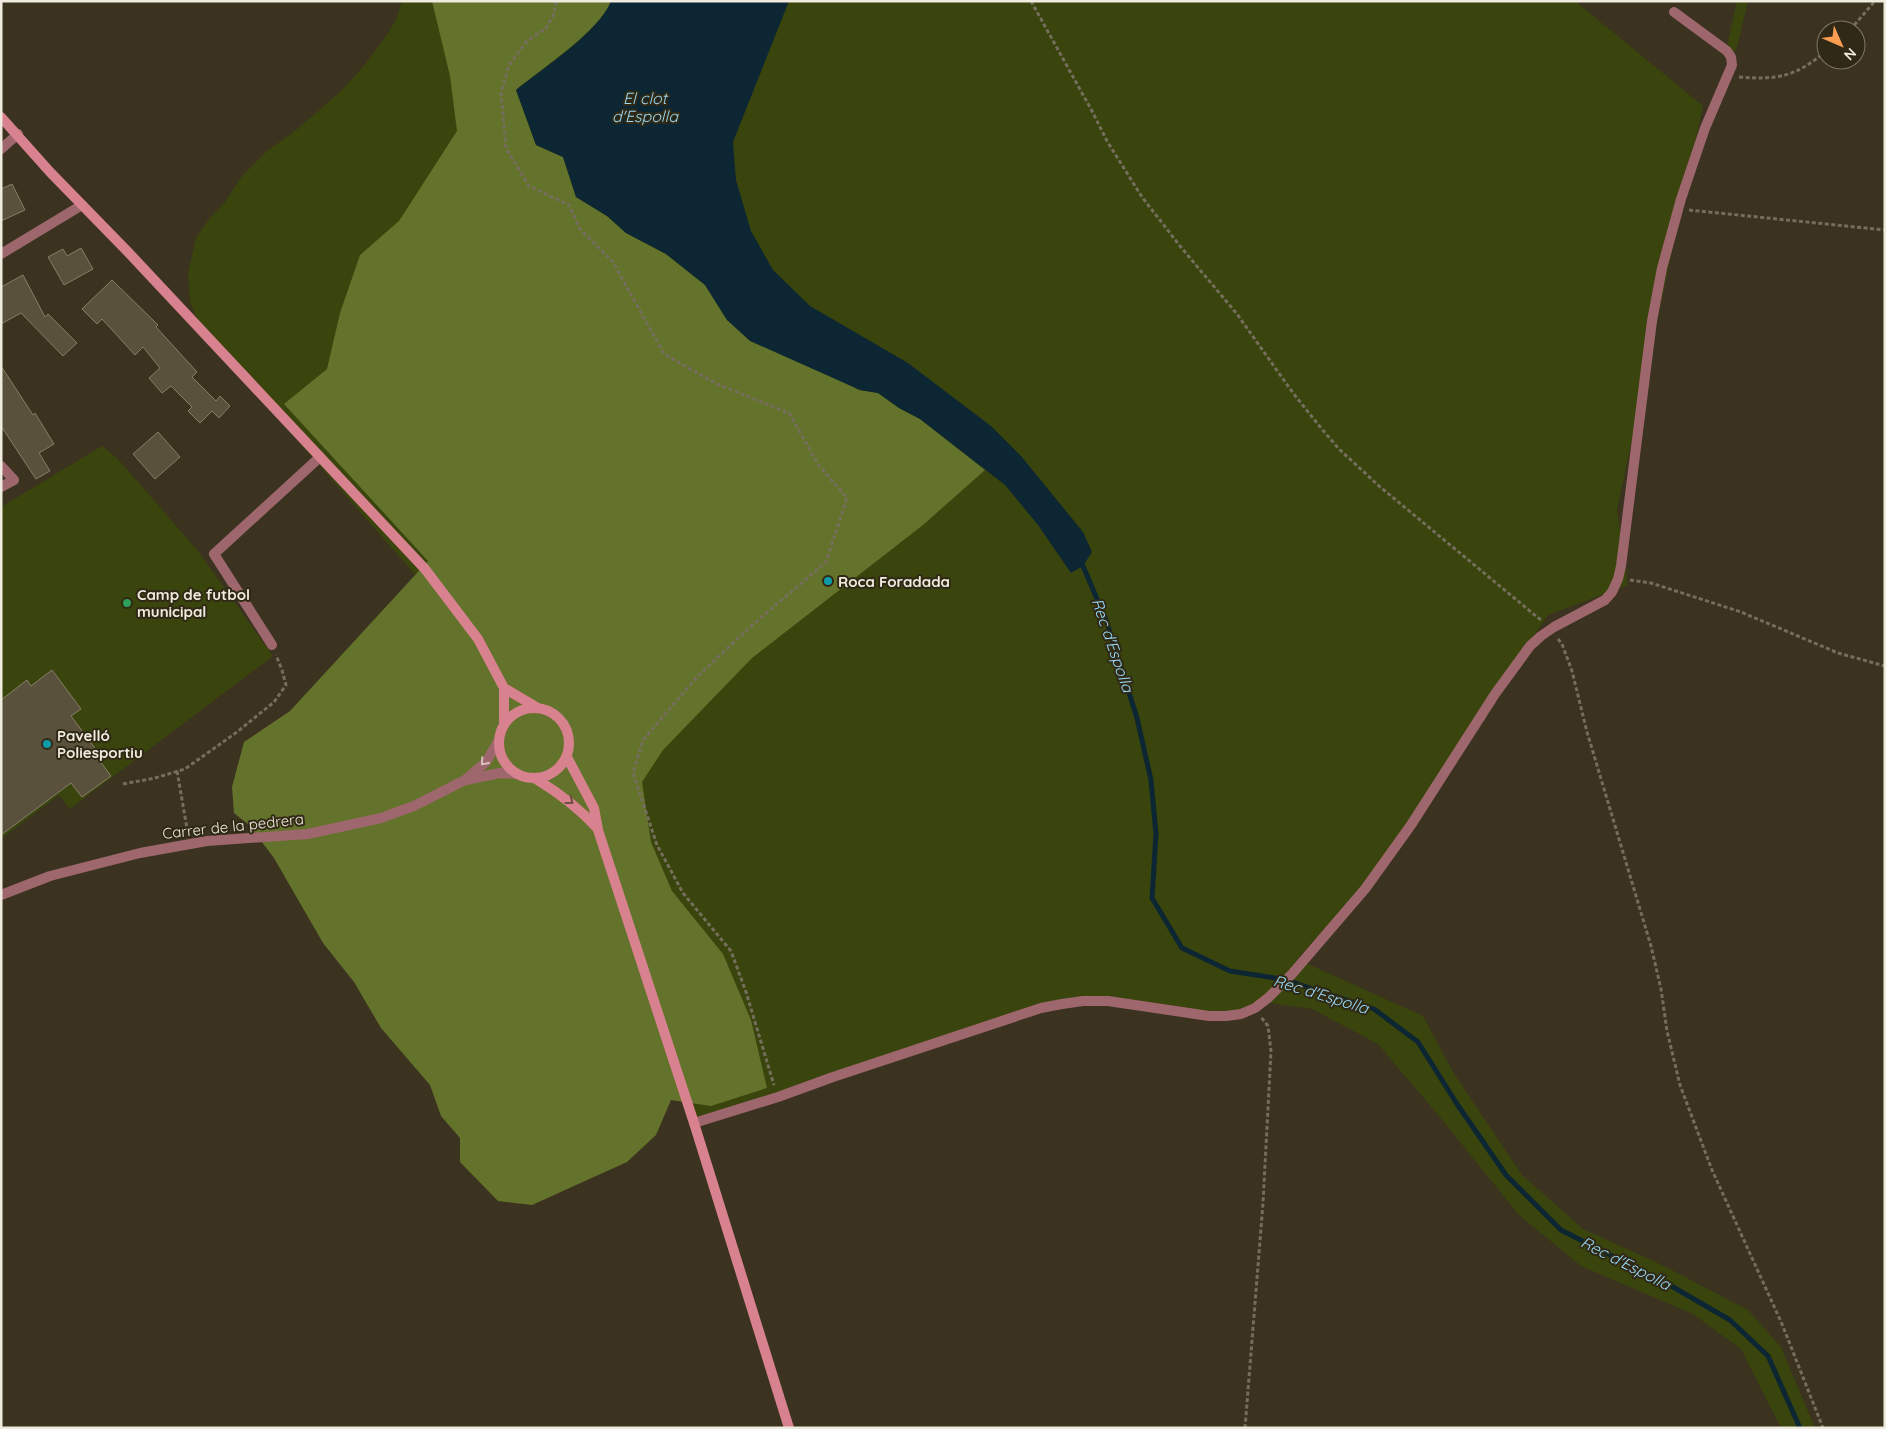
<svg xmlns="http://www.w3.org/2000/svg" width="1886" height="1429" viewBox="0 0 1886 1429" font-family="Quicksand,sans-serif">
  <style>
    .green { fill: #3a440d }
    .forest { fill: #64732b }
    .water { fill: #0c2733 }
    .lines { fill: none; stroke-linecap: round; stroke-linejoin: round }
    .stream { stroke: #0c2733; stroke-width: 5 }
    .building { fill: #59513c; stroke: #877e68 }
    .path { stroke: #756e5c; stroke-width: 3; stroke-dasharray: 4 2.5; stroke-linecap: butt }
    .minor { stroke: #9e676e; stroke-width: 10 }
    .secondary { stroke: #d8828f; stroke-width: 10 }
    .oneway { stroke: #d7c3bc }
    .oneway2 { stroke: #734d46 }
    .culture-dot { fill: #0f9aa8; stroke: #302915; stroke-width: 2 }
    .leisure-dot { fill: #2e9e5b; stroke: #302915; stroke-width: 2 }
    .labels { text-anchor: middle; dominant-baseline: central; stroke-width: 4; stroke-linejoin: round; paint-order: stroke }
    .poi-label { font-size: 15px; font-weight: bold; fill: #efebde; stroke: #302915; text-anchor: start }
    .street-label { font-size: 15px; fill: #efebde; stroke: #302915 }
    .water-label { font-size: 16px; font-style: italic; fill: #97d7f5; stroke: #302915 }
  </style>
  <rect width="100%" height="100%" fill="#3b331f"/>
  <!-- green -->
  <path class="green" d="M402,1H1575L1703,106L1617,509L1628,585L1548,615L1363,888L1297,959L1423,1016L1453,1072L1522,1175L1583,1229L1664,1266L1748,1310L1781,1347L1815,1428H1781L1741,1349L1693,1314L1581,1266L1519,1215L1439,1116L1378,1044L1312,1009L1257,1001L1243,1016L1076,1002L691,1125L607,862L485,654L202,332L190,301L188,274L196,238L209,219L225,202L242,176L267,151L295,131L340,92L363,67L389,32L397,17Z
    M1737,1H1748L1736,51H1726Z
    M102,446L117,458L198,551L273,656L70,809L59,795L1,839V507Z"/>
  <!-- forest -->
  <path class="forest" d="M432,1H611C601,30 541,69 516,90L536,145L563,157L576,197L607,216L626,233L666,254L705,285L727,320L859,390L878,393L899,408L920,419L985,470L923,525L752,658L663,750L642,782L651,842L672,891L723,954L751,1020L767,1088L711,1106L671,1100L656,1135L627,1162L532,1205L498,1201L460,1162V1138L441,1116L430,1085L381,1028L354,982L323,943L274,858L249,825L234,813L232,787L244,742L290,711L428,561L284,404L327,369L340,313L360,255L399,221L457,131L450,76Z"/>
  <!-- water -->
  <path class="water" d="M611,1H789L733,142L736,180L751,231L773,270L810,306L908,363L991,426L1021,456L1083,532L1092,552L1083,566L1071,573L1038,525L1005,485L920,419L899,408L878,393L860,390L750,341L727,320L705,285L666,254L626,233L607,216L576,197L563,157L536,145L516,90C542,69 600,31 611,1Z"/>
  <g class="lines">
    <!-- stream -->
    <path class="stream" d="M1083,566L1106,620L1137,718L1151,780L1156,834L1152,898L1182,948L1230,971L1275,978L1295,983L1374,1009L1418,1042L1457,1104L1506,1175L1561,1230L1673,1287L1730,1320L1768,1356L1800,1428"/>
  </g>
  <!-- building -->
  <path class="building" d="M12,184L25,210L1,221V189Z
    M81,248L93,269L64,285L48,257L63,249L67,256Z
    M23,275L45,317L48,314L77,343L63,356L21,313L1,324V287Z
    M112,280L158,325L156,327L197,372L192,377L216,401L220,396L230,406L219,418L212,411L200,423L188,411L192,407L171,386L162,393L149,378L160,368L143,347L135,355L102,319L97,324L82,309Z
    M1,366L33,415L35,413L54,444L39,453L50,471L36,479L1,426Z
    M158,432L180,457L155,479L133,454Z
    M52,670L81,709L71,716L103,759L100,761L111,776L82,797L71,783L1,835V700L27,680L31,686Z"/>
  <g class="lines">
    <!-- path -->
    <path class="path" d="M556,1L554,14L546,28L527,41L509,65L501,93L506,148L529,186L569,205L580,229L613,262L664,354L717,384L789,413L818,464L847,498L826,562L749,628L697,677L643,740L633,773L657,845L683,893L731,951L746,992L774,1085
      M1031,1L1092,111L1107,141L1142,197L1180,246L1237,314L1293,393L1321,428L1339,449L1379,486L1542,621
      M1850,30L1875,1
      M1739,77C1777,80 1796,77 1826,51
      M1689,210L1885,230
      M1630,580L1651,583L1741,612L1838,653L1885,666
      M1558,639L1562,644L1572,671L1587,732L1651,946L1661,989L1667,1031L1680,1085L1712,1170L1782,1324L1823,1428
      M177,771L188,834
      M123,784L155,778L185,769L237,732L274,702L286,685L282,670L276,655
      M1245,1428L1263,1203L1271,1051L1268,1026L1261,1017"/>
    <!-- minor -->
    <path class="minor" d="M1,149L18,134
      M1,254L82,205
      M1,466L14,480L1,487
      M272,645L214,554L320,457
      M466,780L500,773L517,774
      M1,895L50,876L140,853L207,841L308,834L381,818L414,806L465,780L486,762L499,740
      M694,1123L778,1097L833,1077L1041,1008L1062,1004L1083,1001H1108L1209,1016H1226L1241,1014L1255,1008L1268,998L1292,974L1365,889L1411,825L1495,694L1530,646L1541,636L1554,627L1605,600L1612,592L1618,579L1621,566L1652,321L1662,268L1681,199L1705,128L1732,65L1731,57L1727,51L1674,12"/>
    <!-- secondary -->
    <path class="secondary" d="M1,117L50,172L128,252L425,569L478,639L504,688V725
      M504,688L538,708
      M499 743a35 35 0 1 1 70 0a35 35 0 1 1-70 0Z
      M567,757L594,808L598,830L694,1123L789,1428
      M536,779C559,793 579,808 597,828"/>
  </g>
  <!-- one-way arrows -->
  <defs><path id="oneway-chevron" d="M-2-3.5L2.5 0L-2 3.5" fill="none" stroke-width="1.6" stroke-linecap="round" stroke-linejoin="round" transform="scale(1.25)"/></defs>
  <use class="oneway" href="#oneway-chevron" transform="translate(484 762) rotate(131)"/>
  <use class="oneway2" href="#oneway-chevron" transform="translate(570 801) rotate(38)"/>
  <!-- markers -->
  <g class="culture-dot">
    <circle cx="828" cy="581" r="5"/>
    <circle cx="47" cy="744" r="5"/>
  </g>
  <circle class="leisure-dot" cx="127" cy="603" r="5"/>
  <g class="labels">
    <!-- poi labels -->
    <g class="poi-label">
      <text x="838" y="581">Roca Foradada</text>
      <text x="137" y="594">Camp de futbol<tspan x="137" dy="17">municipal</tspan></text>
      <text x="57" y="735">Pavelló<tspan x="57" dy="17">Poliesportiu</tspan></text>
    </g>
    <!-- street labels -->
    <g class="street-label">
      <text transform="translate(233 826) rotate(-6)">Carrer de la pedrera</text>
    </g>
    <!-- water labels -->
    <g class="water-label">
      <text x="645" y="98">El clot<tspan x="645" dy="18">d'Espolla</tspan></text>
      <text transform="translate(1113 645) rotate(71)">Rec d'Espolla</text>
      <text transform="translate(1321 994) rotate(17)">Rec d'Espolla</text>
      <text transform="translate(1626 1263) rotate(27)">Rec d'Espolla</text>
    </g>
  </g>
  <!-- border -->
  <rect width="1886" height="1429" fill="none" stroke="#efebde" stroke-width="5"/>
  <!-- north arrow -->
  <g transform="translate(1841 45) rotate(135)"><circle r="24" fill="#302915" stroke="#7c7765"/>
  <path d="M0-4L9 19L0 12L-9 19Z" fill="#fb9e52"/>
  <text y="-8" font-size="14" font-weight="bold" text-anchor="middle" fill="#efebde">N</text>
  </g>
</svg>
